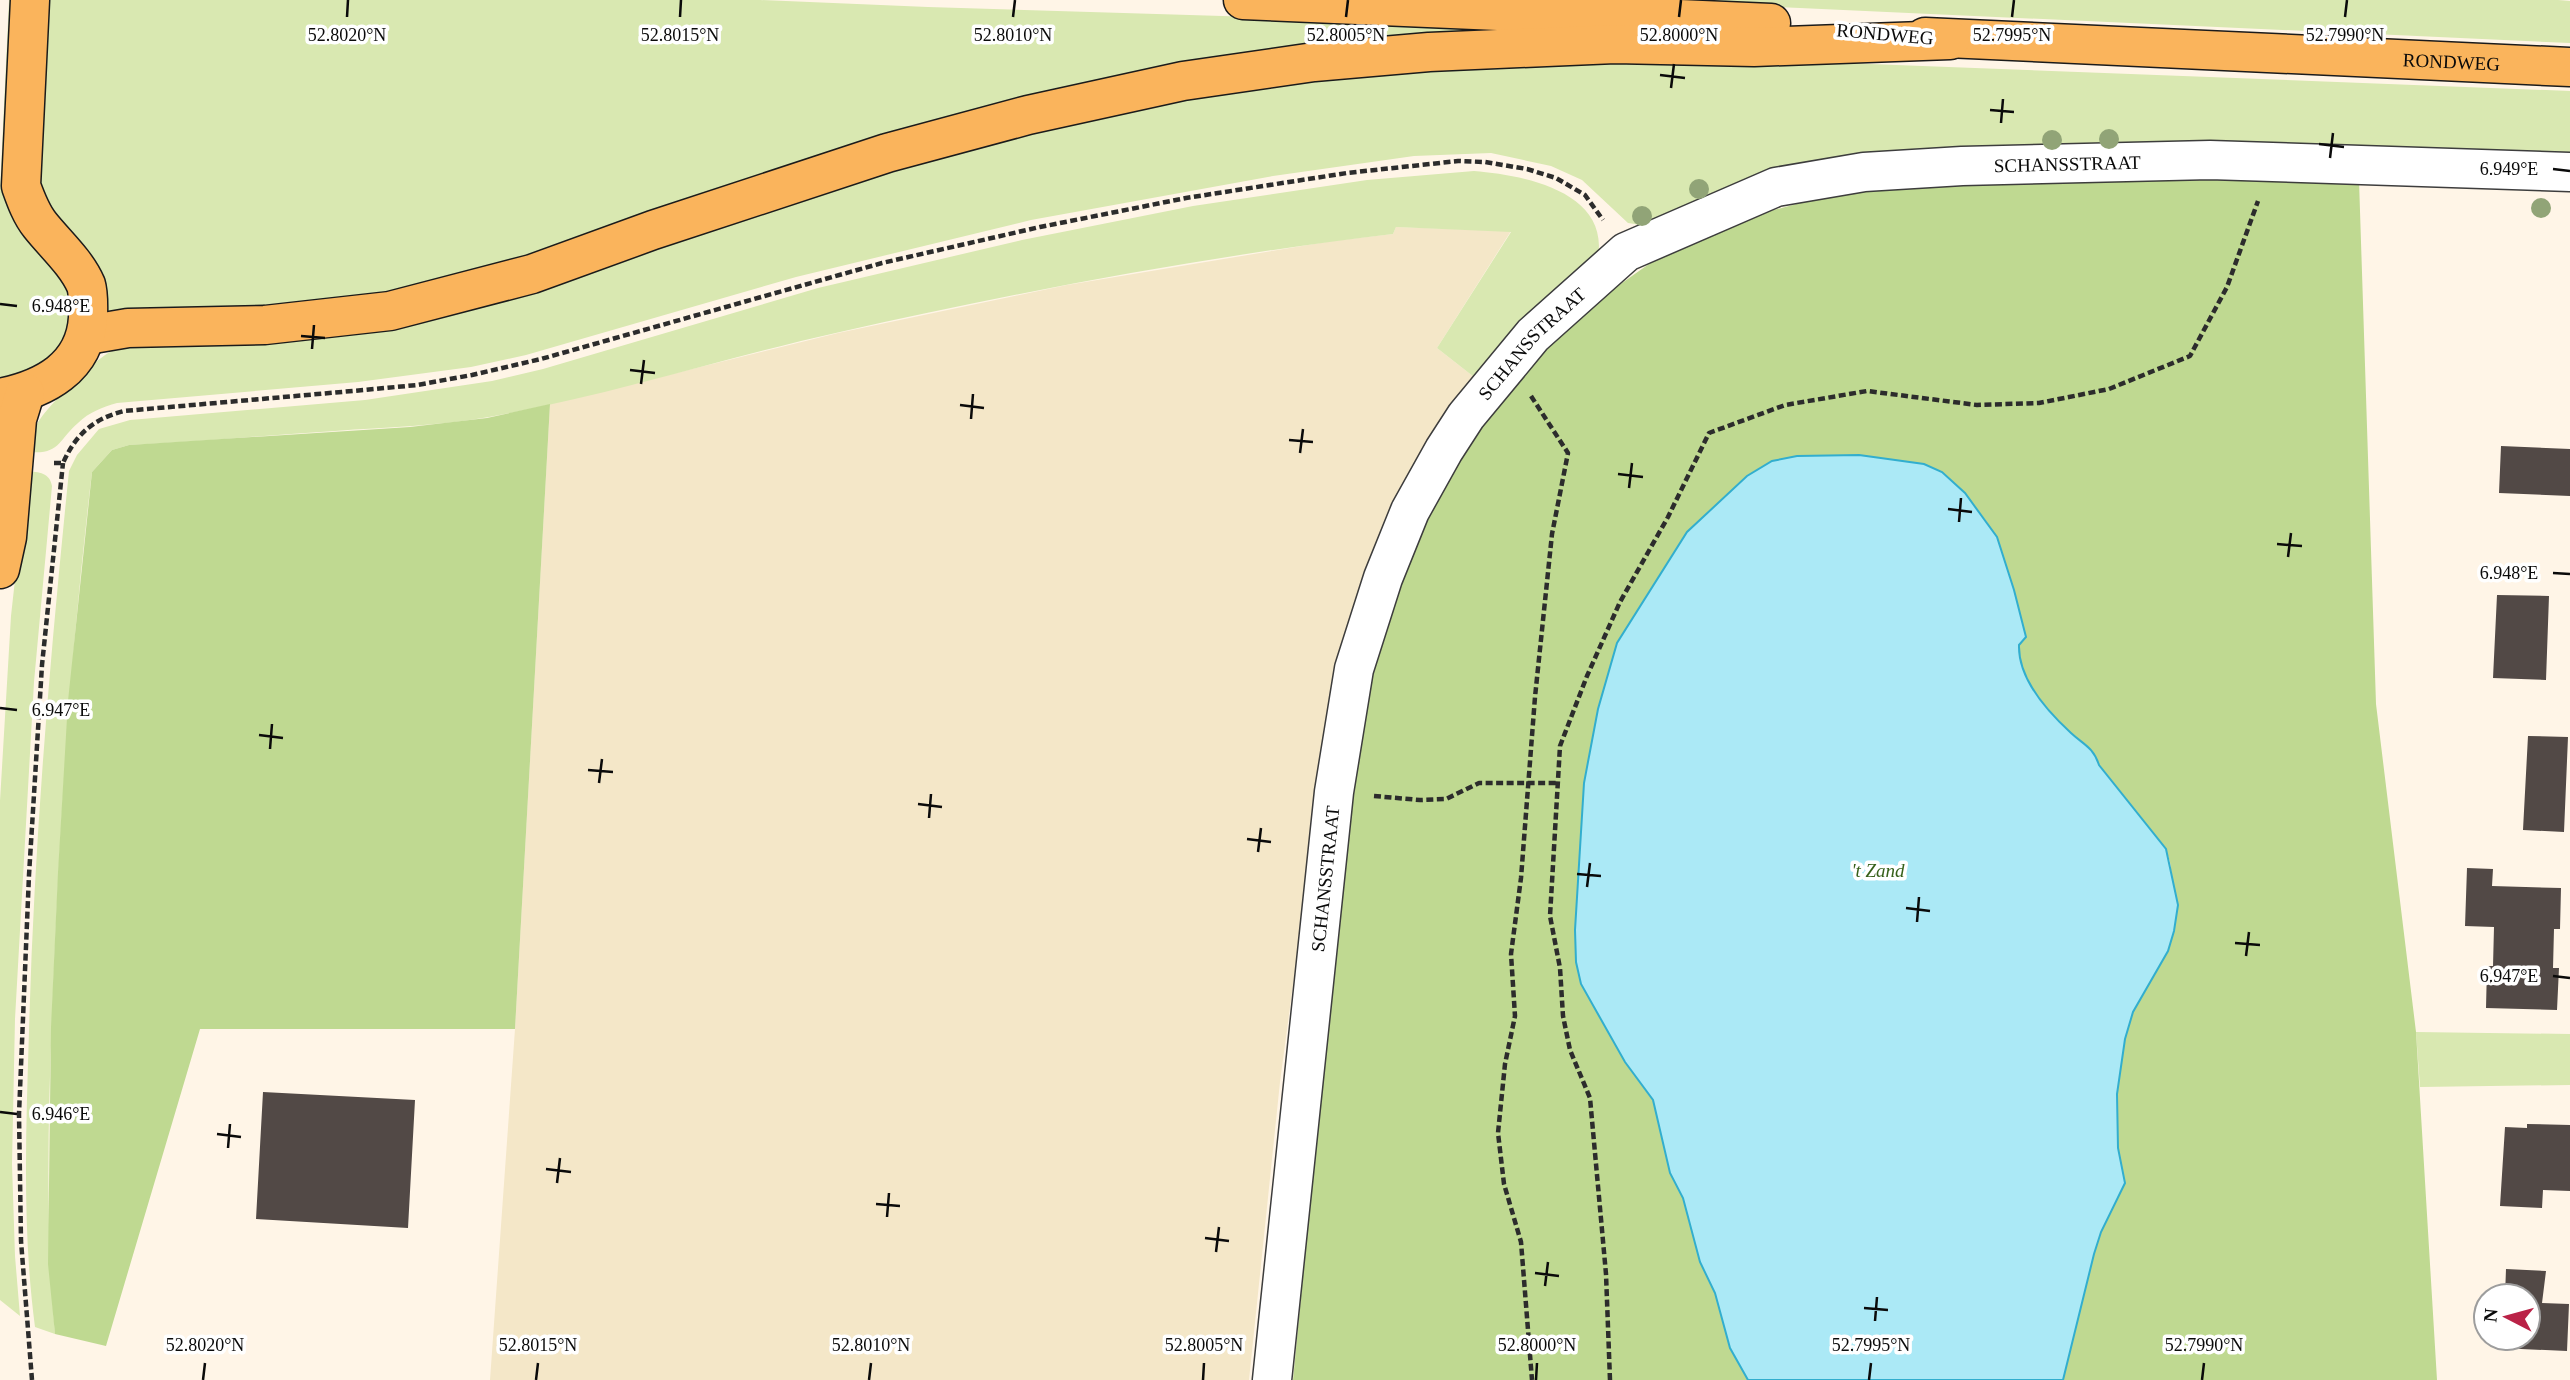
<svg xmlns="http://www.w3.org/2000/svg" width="2570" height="1380" viewBox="0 0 2570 1380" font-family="Georgia,serif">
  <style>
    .farmland { fill: #f4e7c8 }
    .green { fill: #d9e8b1 }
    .forest { fill: #bfd991 }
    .water { fill: #abe9f6; stroke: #32aece; stroke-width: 2 }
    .building { fill: #524946 }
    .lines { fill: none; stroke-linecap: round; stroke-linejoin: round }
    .minor-casing { stroke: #3d3d3d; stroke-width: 41 }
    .major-casing { stroke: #1b1b1b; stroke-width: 41 }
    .path { stroke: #2c2c2c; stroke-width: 4.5; stroke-dasharray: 7 3.5; stroke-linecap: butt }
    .minor { stroke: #fff; stroke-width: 38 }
    .major { stroke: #fab45c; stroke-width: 38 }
    .tree { fill: #91a477 }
    .ticks { fill: none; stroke: #0a0a0a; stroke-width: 2.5 }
    .labels { text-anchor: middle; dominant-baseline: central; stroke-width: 7; stroke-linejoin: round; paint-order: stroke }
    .street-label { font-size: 19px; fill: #0a0a0a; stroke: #fff }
    .park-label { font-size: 19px; font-style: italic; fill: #37611b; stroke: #fff }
    .ticks-label { font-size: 18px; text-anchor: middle; fill: #0a0a0a; stroke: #fff; stroke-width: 7; stroke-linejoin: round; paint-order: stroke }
  </style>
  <rect width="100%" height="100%" fill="#fff5e7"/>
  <!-- farmland -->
  <path class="farmland" d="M1396,227L1511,231L1437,348L1474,377L1324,753L1280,1082L1249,1380H490L515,1029L550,404L838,333L1067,285L1332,241L1393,234Z"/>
  <!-- green -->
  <path class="green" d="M9,0H17L9,202L55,266L67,290L70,312L65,338L51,360L0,383V189Z
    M45,0H760L928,7L1553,26L1361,41L626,227L385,298L105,317L39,183Z
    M1624,0H2558L2570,1V43Z
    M1767,60L2570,91V156L2140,145L1648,226L1628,223L1582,180L1551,166L1491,153L1414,156L1273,176L1031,220L796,277L526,355L471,367L358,382L117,403C103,407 89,412 78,423C59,439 60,455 29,452C30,443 31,434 36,426C44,409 96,358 112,351C130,344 152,345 171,343L764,208L1144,100L1419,65Z
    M1474,171C1523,175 1609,191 1598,257L1498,347L1474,377L1437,348L1511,232L1396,227L1393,234C1207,256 1023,291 840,332C723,358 608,396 489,417C438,426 387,427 335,431C266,435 198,442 129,445L112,450L92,472C72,638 61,802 54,968C49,1090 44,1213 55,1334L35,1327C22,1229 26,1130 29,1031C34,843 50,657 69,471L77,455L99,429L130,420L365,400L492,381L543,369L818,288L1022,240L1193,206L1367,180Z
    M27,471C39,472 50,473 52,486L34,682L15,1019L12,1164L15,1256L20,1316L0,1300V801L11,616Z
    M2416,1032L2570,1034V1085L2420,1087Z"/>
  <!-- forest -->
  <path class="forest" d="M2070,178L2359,180L2376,704L2416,1032L2437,1380H2063L2094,1254L2101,1232L2124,1183L2118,1148L2117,1094L2125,1039L2133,1012L2168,951L2177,915L2170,862L2166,849L2099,765C2094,748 2083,744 2071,733C2048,712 2018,679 2019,645L2026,637L2014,590L1987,522L1965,493L1859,455H1830L1797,456L1687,532L1617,643L1598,709L1584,783L1575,930L1576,962L1581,983L1625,1062L1653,1101L1670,1173L1683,1198L1700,1262L1715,1293L1730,1348L1748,1380H1293L1347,814L1369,664L1415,538L1476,430L1568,321L1676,245L1748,217L1848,190Z
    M550,404L515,1029H200L106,1346L55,1334L48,1264L51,1027L58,872L68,701L92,472L112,450L129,445L410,427L487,418Z"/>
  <!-- water -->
  <path class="water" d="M1859,455L1924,464L1942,472L1965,493L1997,537L2014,590L2026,637L2019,645C2018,679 2048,712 2071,733C2084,745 2093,747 2099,765L2166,849L2178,905L2174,931L2168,951L2133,1012L2125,1039L2117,1094L2118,1148L2125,1183L2101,1232L2094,1254L2063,1380H1748L1730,1348L1715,1293L1700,1262L1683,1198L1670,1173L1653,1100L1625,1062L1581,984L1576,962L1575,930L1584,783L1598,709L1617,643L1687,532L1747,476L1772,461L1797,456Z"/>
  <!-- building -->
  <path class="building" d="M2501,446L2570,449V496L2499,493Z
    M2497,595L2549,596L2546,680L2493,678Z
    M2528,736L2568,737L2564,832L2523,830Z
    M2467,868L2493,869L2492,886L2561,888L2560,929H2554L2553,968H2559L2557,1010L2486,1008L2487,966H2493L2494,927L2465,926Z
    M263,1092L415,1100L408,1228L256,1219Z
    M2527,1124L2570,1125V1191L2543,1190L2542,1208L2500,1206L2505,1127L2527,1128Z
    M2506,1269L2546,1271L2542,1303L2569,1304L2567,1351L2500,1348L2501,1338H2528V1296H2505Z"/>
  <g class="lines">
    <defs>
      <g id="minor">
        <path id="s1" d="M1272,1380L1334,792L1354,669L1383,578L1410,511L1444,450L1466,416L1533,335L1626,252L1776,187L1864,172L1962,166L2210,160L2570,172"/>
      </g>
      <g id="major">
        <path d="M1243,0L1771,23"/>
        <path id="s2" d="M1925,37L2570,67"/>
        <path d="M87,335L128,328L265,325L390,311L532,274L653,230L887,153L1028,115L1183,81L1314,62L1429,52L1615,44L1754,47L1950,40"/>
        <path d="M0,398C44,389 85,368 88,318C88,307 89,295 86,285C76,262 55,244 40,225C31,214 26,200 21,186L30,0"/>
        <path d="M0,569L7,537L17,419L25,393"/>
      </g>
    </defs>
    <!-- minor casing -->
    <use href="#minor" class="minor-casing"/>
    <!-- major casing -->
    <use href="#major" class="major-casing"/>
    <!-- path -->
    <path class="path" d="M1531,396L1568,453L1552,534L1535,697L1521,878L1511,954L1515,1016L1505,1064L1498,1133L1504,1184L1521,1242L1532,1380
      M54,463H63C76,434 93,419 124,411L364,390L417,385L472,375L541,359L882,263L1040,227L1186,198L1347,173L1458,161L1485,162L1527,169L1556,178L1585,195L1603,220
      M1374,796L1420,800L1446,799L1479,783H1558
      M32,1380L21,1241L19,1114L29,875L42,665L63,463
      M1610,1380L1606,1274L1590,1098L1570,1050L1563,1016L1560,968L1550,916L1560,746L1587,676L1620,602L1668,517L1709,433L1785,405L1867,391L1977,405L2039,403L2109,389L2190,356L2227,287L2258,201"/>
    <!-- minor -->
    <use href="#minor" class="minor"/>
    <!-- major -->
    <use href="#major" class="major"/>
  </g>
  <!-- trees -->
  <g class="tree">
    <circle cx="2109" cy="139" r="10"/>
    <circle cx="2052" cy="140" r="10"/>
    <circle cx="1699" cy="189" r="10"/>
    <circle cx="2541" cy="208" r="10"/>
    <circle cx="1642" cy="216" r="10"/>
  </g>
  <!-- ticks -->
  <path class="ticks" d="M347,17L348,0M680,17L681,0M1013,17L1015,0M1346,17L1348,0M1679,17L1681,0M2012,17L2014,0M2345,17L2347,0M1660,75L1685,78M1671,88L1674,64M1990,110L2014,112M2001,123L2003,99M2319,144L2344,147M2330,158L2333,133M2553,169L2570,171M0,304L17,306M301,336L325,338M312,349L314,325M630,370L655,373M641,384L644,360M960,405L984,408M971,419L973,394M1289,440L1313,442M1300,453L1303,429M1618,474L1643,477M1629,488L1632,463M1948,509L1972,512M1959,522L1961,498M2277,544L2302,546M2288,557L2291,533M2553,573L2570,574M0,708L17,710M259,735L283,738M270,749L272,724M588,770L613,772M599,783L602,759M918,804L942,807M929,818L931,794M1247,839L1271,842M1258,852L1261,828M1577,874L1601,876M1587,887L1590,863M1906,908L1930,911M1917,922L1919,897M2235,943L2260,945M2246,956L2249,932M2553,976L2570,978M0,1112L17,1114M217,1134L241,1137M228,1148L230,1124M546,1169L571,1172M557,1183L560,1158M876,1204L900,1206M887,1217L889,1193M1205,1238L1229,1241M1216,1252L1219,1227M1535,1273L1559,1276M1545,1286L1548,1262M1864,1308L1888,1310M1875,1321L1877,1297M203,1380L205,1363M536,1380L538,1363M869,1380L871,1363M1203,1380L1204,1363M1536,1380L1537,1363M1869,1380L1871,1363M2202,1380L2204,1363"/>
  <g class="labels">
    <!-- street labels -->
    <g class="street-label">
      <text transform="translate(1885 34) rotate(5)">RONDWEG</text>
      <text stroke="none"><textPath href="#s2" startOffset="527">RONDWEG</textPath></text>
      <text stroke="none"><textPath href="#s1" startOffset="1680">SCHANSSTRAAT</textPath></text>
      <text stroke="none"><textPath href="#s1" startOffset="1092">SCHANSSTRAAT</textPath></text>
      <text stroke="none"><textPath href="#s1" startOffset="504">SCHANSSTRAAT</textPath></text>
    </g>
    <!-- park labels -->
    <g class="park-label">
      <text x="1878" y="870">'t Zand</text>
    </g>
  </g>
  <g class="ticks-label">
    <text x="347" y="41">52.8020°N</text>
    <text x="680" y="41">52.8015°N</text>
    <text x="1013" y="41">52.8010°N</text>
    <text x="1346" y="41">52.8005°N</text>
    <text x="1679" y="41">52.8000°N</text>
    <text x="2012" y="41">52.7995°N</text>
    <text x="2345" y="41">52.7990°N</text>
    <text x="2509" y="175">6.949°E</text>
    <text x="61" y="312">6.948°E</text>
    <text x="2509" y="579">6.948°E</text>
    <text x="61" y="716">6.947°E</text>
    <text x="2509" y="982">6.947°E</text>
    <text x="61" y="1120">6.946°E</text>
    <text x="205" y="1351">52.8020°N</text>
    <text x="538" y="1351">52.8015°N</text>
    <text x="871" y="1351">52.8010°N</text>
    <text x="1204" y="1351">52.8005°N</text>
    <text x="1537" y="1351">52.8000°N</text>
    <text x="1871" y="1351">52.7995°N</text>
    <text x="2204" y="1351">52.7990°N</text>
  </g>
  <!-- north arrow -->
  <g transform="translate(2507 1317) rotate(276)"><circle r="33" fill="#ffffff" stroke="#9d9d9d" stroke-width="2"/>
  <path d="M0-5L12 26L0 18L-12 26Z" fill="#ba2247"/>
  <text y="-10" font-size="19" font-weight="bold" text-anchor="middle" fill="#0a0a0a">N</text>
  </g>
</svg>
